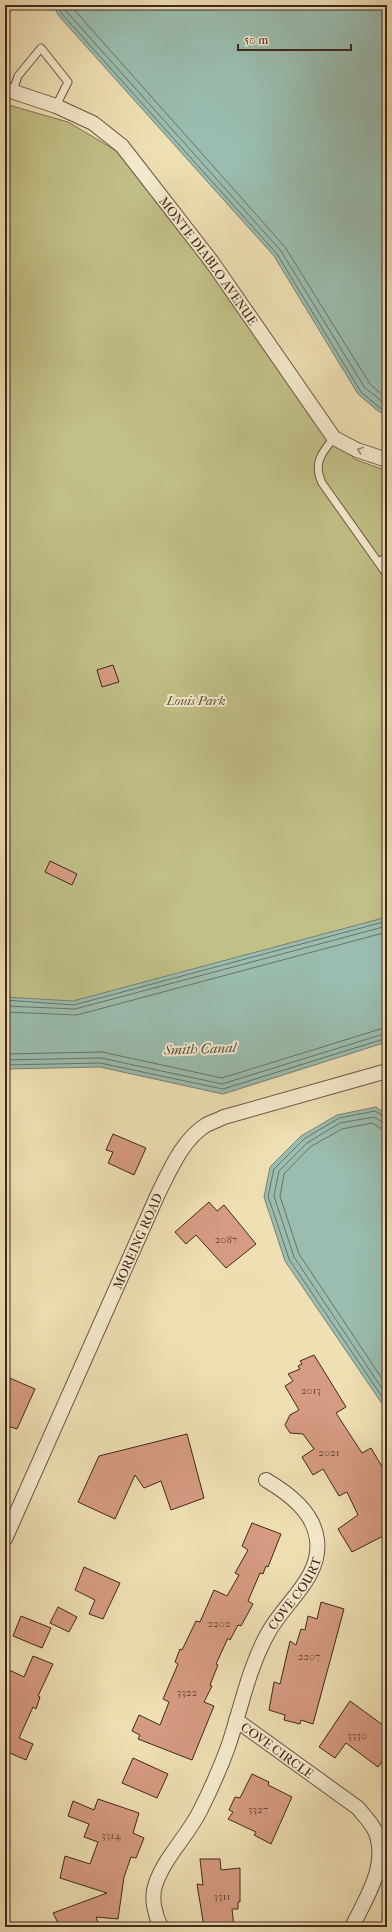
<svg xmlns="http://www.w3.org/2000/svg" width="392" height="1932" viewBox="0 0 392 1932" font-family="'IM FELL French Canon',serif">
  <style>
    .green { fill: #c1c087; stroke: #807452 }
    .water { fill: #9abdaf; stroke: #768175 }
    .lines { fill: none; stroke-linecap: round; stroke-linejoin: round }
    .shore { stroke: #6c7266; stroke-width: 1 }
    .building { fill: #d69b83; stroke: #3f281e }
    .lane-casing { stroke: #6b5644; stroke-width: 9 }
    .street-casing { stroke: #6b5644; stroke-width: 16 }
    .lane { stroke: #f5ebce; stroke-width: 7 }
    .street { stroke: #f5ebce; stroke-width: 14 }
    .oneway { stroke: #9a8a76 }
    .labels { text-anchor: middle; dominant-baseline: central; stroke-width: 4; stroke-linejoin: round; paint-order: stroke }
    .number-label { font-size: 11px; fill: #654537 }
    .street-label { font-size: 13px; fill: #3f281e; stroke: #f5ebce }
    .park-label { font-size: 13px; font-style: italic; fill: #604e38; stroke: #f5ebce }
    .water-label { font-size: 14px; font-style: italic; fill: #564d42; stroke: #f5ebce }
  </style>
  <rect width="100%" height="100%" fill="#efe0b4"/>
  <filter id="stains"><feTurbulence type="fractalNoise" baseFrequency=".005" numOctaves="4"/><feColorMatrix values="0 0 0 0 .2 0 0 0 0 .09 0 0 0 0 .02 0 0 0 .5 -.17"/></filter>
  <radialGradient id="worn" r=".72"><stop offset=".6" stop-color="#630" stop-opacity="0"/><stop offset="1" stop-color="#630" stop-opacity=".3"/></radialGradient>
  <!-- green -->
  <path class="green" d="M5,104L68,122L135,162L354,459L387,471V929L85,1004L5,999Z"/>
  <!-- water -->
  <path class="water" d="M54,5H387V415L378,411L358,394L274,256L58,15Z
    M387,917V1042L223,1094L100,1067L5,1069V997L73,1001Z
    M376,1107L387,1115V1411L285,1261L264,1197L270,1167L301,1136L337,1115Z"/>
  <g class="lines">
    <!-- shore -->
    <path class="shore" d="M58,5L61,13L277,254L361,392L380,408L387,411
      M63,5L66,11L281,251L365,388L387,405
      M70,5L285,247L370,384L387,399
      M5,1000L74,1005L387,921
      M5,1006L75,1009L387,926
      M5,1012L77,1015L387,932
      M5,1054L102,1052L222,1078L387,1027
      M5,1060L101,1058L222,1084L387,1033
      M5,1065L100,1063L223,1089L387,1038
      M387,1118L375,1111L339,1118L304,1139L274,1169L268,1196L289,1259L387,1404
      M387,1123L382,1122L374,1117L340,1123L307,1143L279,1171L274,1196L294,1257L387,1396
      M387,1129L380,1128L372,1123L342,1129L310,1147L284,1174L280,1196L299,1254L387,1386"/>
  </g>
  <!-- building -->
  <path class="building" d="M113,665L119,682L102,687L97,670Z
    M50,861L77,874L72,885L45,872Z
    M113,1134L146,1148L134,1175L108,1163L113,1152L106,1150Z
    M209,1202L217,1211L224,1205L256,1244L226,1268L196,1235L186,1244L175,1232Z
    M314,1355L346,1407L336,1413L362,1453L371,1448L387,1475V1534L352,1552L338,1529L358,1515L347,1492L339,1496L323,1469L313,1475L302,1457L314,1449L303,1434L290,1433L285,1425L290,1415L299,1410L285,1386L293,1381L288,1374L300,1369L298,1366L302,1364L300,1361Z
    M5,1376L35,1389L17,1429L5,1425Z
    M187,1434L204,1498L171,1510L161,1481L144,1488L135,1475L115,1519L78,1502L99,1456Z
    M252,1523L281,1534L268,1567L266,1566L263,1574L260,1573L248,1601L253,1604L241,1626L238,1625L230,1640L228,1638L216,1664L218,1665L210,1685L212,1686L204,1702L214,1706L192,1760L138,1739L140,1735L132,1731L139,1715L160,1725L169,1702L163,1699L178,1664L175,1662L180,1649L182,1650L196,1621L200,1622L214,1590L227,1596L239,1575L235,1573L248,1550L242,1546Z
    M84,1567L120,1583L103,1619L89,1614L95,1600L75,1590Z
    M321,1602L344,1609L313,1724L301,1720L300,1724L284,1720L285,1715L269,1710L274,1682L280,1684L290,1641L296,1645L301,1629L305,1630L308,1616L317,1619Z
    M58,1607L77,1617L69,1632L50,1623Z
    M21,1616L51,1628L42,1648L13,1636Z
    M33,1656L53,1664L38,1696L40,1697L36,1709L33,1707L19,1738L33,1744L26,1760L5,1751V1668L24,1677Z
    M350,1701L387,1728V1755L378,1767L346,1743L335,1758L319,1747Z
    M133,1758L168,1774L157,1798L122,1783Z
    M252,1774L269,1782L268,1785L292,1797L271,1844L254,1835L256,1832L228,1819L233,1812L229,1810L235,1797L240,1798Z
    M98,1799L139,1813L133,1833L144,1838L136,1858L131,1857L124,1877L118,1919L96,1917L100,1927H60L53,1913L107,1893L60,1878L65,1856L90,1864L98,1842L84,1837L89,1824L68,1816L73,1801L94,1810Z
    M200,1859H220L221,1870L240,1868V1902H238V1909H232L234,1927H204L197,1884L203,1885Z"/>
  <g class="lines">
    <defs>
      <path id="lane" d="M13,91L18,76L41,48L68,82L56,106
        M334,438C321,453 313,464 322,483L378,562L387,557
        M378,562L387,575"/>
      <g id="street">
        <path id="s1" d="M5,89L56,106L93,123L122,146L212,262L334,438L357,450L387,460"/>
        <path id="s2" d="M5,1539L158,1194C170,1170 183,1139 206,1125C212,1122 218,1120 224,1117L387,1071"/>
        <path id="s3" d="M236,1720L358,1808C365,1817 374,1825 377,1836C387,1867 365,1900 352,1927"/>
        <path id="s4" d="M161,1927C155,1915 151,1899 155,1886C163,1859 187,1837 200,1811C210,1791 220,1769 228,1747C241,1709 248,1669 268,1633C284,1603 322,1577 317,1540C314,1512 288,1493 266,1480"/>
      </g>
    </defs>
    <!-- lane casing -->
    <use href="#lane" class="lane-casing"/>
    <!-- street casing -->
    <use href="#street" class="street-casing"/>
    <!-- lane -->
    <use href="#lane" class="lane"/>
    <!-- street -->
    <use href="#street" class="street"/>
  </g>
  <!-- one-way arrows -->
  <defs><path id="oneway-chevron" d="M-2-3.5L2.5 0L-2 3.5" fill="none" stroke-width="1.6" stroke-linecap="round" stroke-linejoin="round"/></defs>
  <use class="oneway" href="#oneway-chevron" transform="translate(360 450) rotate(-160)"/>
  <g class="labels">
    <!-- number labels -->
    <g class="number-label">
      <text x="226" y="1239">2087</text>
      <text x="311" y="1390">2013</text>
      <text x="329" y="1452">2021</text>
      <text x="219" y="1623">2202</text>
      <text x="309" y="1656">2207</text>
      <text x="187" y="1692">3322</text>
      <text x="357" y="1735">3330</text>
      <text x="258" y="1809">3327</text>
      <text x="111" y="1835">3314</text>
      <text x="222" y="1896">3311</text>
    </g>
    <!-- street labels -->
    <g class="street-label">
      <text stroke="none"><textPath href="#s1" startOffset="275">MONTE DIABLO AVENUE</textPath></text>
      <text stroke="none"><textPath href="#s2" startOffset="326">MOREING ROAD</textPath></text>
      <text stroke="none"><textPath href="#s4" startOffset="369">COVE COURT</textPath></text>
      <text stroke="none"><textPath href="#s3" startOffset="51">COVE CIRCLE</textPath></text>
    </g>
    <!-- park labels -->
    <g class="park-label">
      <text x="196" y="700">Louis Park</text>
    </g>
    <!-- water labels -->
    <g class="water-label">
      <text transform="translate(200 1049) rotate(-2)">Smith Canal</text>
    </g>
  </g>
  <!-- margin -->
  <rect width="392" height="1932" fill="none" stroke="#efe0b4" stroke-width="20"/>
  <rect x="6" y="6" width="380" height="1920" fill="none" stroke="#3f281e" stroke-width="2"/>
  <rect x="10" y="10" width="372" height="1912" fill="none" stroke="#3f281e"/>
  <!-- scale -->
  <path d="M238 44v6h113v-6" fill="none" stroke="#3f281e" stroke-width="2"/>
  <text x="244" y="44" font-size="12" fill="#3f281e" stroke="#f5ebce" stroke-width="3" paint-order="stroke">50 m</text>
  <rect width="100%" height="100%" filter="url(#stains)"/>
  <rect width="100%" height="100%" fill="url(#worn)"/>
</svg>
